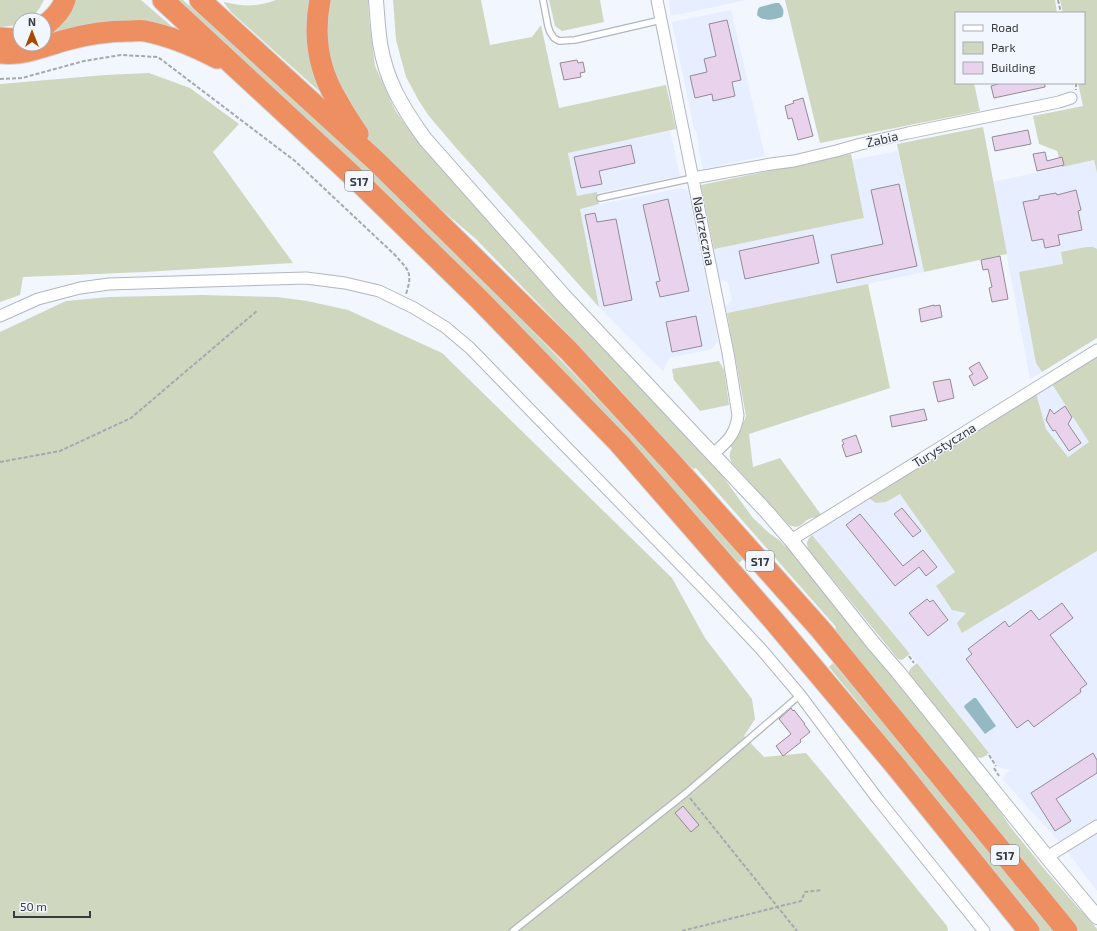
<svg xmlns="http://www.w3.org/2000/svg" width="1097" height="931" viewBox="0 0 1097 931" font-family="'Exo 2',sans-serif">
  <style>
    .built { fill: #e6eeff }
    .green { fill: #d0d7bf }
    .water { fill: #94b9c3 }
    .building { fill: #e9d2eb; stroke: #928b93 }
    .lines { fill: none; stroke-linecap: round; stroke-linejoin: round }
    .service-casing { stroke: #b2b6c0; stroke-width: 8 }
    .minor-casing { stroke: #b2b6c0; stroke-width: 13 }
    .tertiary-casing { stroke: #b2b6c0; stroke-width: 16 }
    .motorway-casing { stroke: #d3d4d5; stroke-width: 23 }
    .path { stroke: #a5a8af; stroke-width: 2; stroke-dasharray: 4 2; stroke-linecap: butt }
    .service { stroke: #fff; stroke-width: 5.5 }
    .minor { stroke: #fff; stroke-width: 11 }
    .tertiary { stroke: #fff; stroke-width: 14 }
    .motorway { stroke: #ed8f60; stroke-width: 21 }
    .labels { text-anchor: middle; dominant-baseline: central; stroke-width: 3; stroke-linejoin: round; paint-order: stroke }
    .shield { fill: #f2f6fe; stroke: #707278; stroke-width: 1 }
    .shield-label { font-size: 12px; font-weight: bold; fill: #393a3e }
    .street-label { font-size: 13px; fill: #393a3e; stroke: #f2f6fe }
  </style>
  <rect width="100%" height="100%" fill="#f2f6fe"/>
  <!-- built -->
  <path class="built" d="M669,0H747L671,16Z
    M731,10L765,156L703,169L698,147L699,145L696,131L694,129L672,22Z
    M670,131L680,176L577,197L568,153Z
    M898,151L924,272L727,313L725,307L732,300L728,282L720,280L714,249L864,218L852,160Z
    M1094,160L1097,173V338L1030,379L993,182Z
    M682,188L688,191L718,341L712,349L669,358L663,371L599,307L580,208Z
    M1052,384L1090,442L1068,457L1046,429L1036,393Z
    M900,494L955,572L967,613L962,633L1097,551V891L1060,842L1002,779L1010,770L999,767L989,753L910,654L812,535L867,497Z"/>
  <!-- green -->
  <path class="green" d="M0,0H44C38,11 34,20 20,20V24L19,25L0,27Z
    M72,0H141L183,36L79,29L44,34Z
    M175,0H183C382,174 569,360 743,559L739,563C563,364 376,174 175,0Z
    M276,0H314L329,100L232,13L224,3V2C245,7 256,7 276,0Z
    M329,0H368L369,19L375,66L395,110L414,136L722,471L721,474L753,518L769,533L779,540L786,547L790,546L987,793L1012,829L1046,871L1080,910L1084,913L1097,929V931H1079L835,632L836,627L696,468L693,469L659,433L606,374L535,300L476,239L382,159L357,127L326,53Z
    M393,0H481L490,45L532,37L541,25L559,108L666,85L676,129L568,153L577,196L597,192L599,204L580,209L599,307L457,149L429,116L419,101L406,77L396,40Z
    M549,0H600L604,22L562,31L555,26Z
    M785,0H1055L1057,13H956V83H974L980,111L820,143Z
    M1060,0H1097V173L1094,160L1062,167L1057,151L1039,144L1033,116L1083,106L1078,83H1084V13H1063Z
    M149,73L190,88L239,124L213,152L293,263L144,272L23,277L20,295L0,302V84L105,75Z
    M983,127L1007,254L924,272L897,144Z
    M851,154L864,218L714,249L701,185Z
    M1086,247H1093L1097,249V338L1042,372L1036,363L1019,272L1063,264L1061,252Z
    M868,284L890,388L749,434L753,467L780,458L822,516C818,518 816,517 812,518C802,520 803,531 789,525L732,463C729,457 729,454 732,448L730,446L741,429L746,416L727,313Z
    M202,295L277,297L307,301L348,310L442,353L672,578L705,638L752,699L755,719L744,736L764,757L806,753L827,778L947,926L948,931H0V332L66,301L109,297Z
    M1095,357L1097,358V551L962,633L957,623L966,613L952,610L936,586L955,572L900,494L886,502L876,503L867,497L923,463L950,448L1036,393L1046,429L1068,457L1089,442L1052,384Z
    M719,361L724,370L729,405L700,411L674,380L672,369Z
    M812,535L910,654L902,660L898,659L808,549C806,542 807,540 812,535Z
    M833,663L1057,931H1037L904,759L829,667Z
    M917,663L989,753C984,757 981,760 975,756L909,674C908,669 914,666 917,663Z"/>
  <!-- water -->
  <path class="water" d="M775,3H779C783,7 785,12 782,17C773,20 763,22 757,15L758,9L760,7Z
    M974,698H976L996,726L985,734L964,707L965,705Z"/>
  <!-- building -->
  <path class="building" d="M727,20L741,80L732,82L735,96L713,101L712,94L695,98L690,76L707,72L704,59L716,56L709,24Z
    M577,60L578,63L583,62L585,72L580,73L581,77L564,80L560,63Z
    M998,83H1045V87L994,98L991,86L998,84Z
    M803,98L813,136L798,140L792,118L788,119L785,106L794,103L793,101Z
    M1028,130L1031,144L995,151L992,137Z
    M631,145L635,163L599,171L602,184L581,188L574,157Z
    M1045,152L1047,161L1062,157L1064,165L1037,171L1033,154Z
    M899,184L917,266L837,283L831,255L883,244L871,190Z
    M1076,190L1081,210L1078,211L1082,230L1058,235L1060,245L1045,248L1043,239L1032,241L1023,202L1039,199V196L1056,193L1057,195Z
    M668,199L689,291L660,297L656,282L660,281L643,205Z
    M595,213L597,222L616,219L632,300L604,306L585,215Z
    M813,235L819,263L745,279L739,251Z
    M1000,256L1008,299L992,302L989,288L992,287L988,269L983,270L981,260Z
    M934,305V306L940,305L942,317L921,322L919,309Z
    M696,316L702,346L672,352L666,322Z
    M979,362L988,378L974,386L969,376L973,374L969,368Z
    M950,379L954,398L938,402L933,382Z
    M1065,406L1072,417L1068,424L1081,443L1069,451L1055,430L1053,431L1046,420L1050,409L1054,414Z
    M924,409L927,420L892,427L890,416Z
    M856,435L862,452L846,457L842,445L844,444L842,440Z
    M902,508L921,531L913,537L894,514Z
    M860,514L903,566L923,550L937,567L926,576L919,567L895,586L846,525Z
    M927,599L930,602L933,600L948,620L928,636L909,613Z
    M1062,603L1073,618L1050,635L1087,684L1080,689L1081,692L1034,727L1028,720L1017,728L966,659L972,654L968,649L1005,621L1009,627L1031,610L1039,620Z
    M791,708L793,711L794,710L805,724H804L810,732L800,740L801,742L783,756L776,746L791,734L779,719Z
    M1093,753L1097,760V773L1056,799L1071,821L1055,831L1031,793Z
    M683,806L699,825L691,832L675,813Z"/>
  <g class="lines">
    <defs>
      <path id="service" d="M543,0L548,26L550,32L554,38L559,41L575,40L661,20
        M600,198L693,178
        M513,931L686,793L800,695"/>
      <path id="minor" d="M657,0L728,353L738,415C736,434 727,442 713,454
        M693,178L771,164L794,161L836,151L861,144L908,133L1059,102L1071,98
        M0,316L38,299L80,288L109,284L306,278L345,283L379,291L414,308L445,327L470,348L714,599L761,649L800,695L877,798L984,931
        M791,540L1097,350
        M1047,857L1097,826"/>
      <path id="tertiary" d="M376,0C377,14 378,29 380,43C386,81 402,107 425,139L564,296L766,511L791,540L873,643L898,672L1047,857L1097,917"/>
      <path id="motorway" d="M163,0L353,176L479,299L619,443L774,621L895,765L1029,931
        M200,0L376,161L569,351L673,464L821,630L1067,931
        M320,0C313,36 318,69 337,100C343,112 351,123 358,134
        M44,26C52,20 62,10 65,0
        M0,38L13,39L20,37
        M0,53C23,56 44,46 66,40C87,34 107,31 129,31C134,31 140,30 145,31C170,36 194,46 217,58"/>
    </defs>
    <!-- service casing -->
    <use href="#service" class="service-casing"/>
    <!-- minor casing -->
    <use href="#minor" class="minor-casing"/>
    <!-- tertiary casing -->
    <use href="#tertiary" class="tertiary-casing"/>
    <!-- motorway casing -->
    <use href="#motorway" class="motorway-casing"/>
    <!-- path -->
    <path class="path" d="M1058,0L1061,13
      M0,79L22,78L84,61L121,55L158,57L295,161L395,255C409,271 413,272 406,294
      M1076,83V90
      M0,462L60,451L131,418L258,310
      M909,656L914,663
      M989,755L996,766
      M994,768L999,776
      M690,798L797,931
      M682,931L801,901L805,892L822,890"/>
    <!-- service -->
    <use href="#service" class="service"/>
    <!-- minor -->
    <use href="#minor" class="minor"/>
    <!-- tertiary -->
    <use href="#tertiary" class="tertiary"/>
    <!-- motorway -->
    <use href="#motorway" class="motorway"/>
  </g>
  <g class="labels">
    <!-- shield labels -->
    <g class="shield">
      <rect x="345" y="171" width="28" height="20" rx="3"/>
      <rect x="746" y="551" width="28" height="20" rx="3"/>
      <rect x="991" y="845" width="28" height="20" rx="3"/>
    </g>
    <g class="shield-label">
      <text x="359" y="181">S17</text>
      <text x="760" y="561">S17</text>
      <text x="1005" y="855">S17</text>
    </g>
    <!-- street labels -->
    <g class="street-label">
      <text transform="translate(882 139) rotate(-13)">Żabia</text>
      <text transform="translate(704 231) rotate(79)">Nadrzeczna</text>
      <text transform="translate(944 445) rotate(-32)">Turystyczna</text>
    </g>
  </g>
  <!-- legend -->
  <rect x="955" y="12" width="130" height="72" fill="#f2f6fe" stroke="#a8abb1"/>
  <rect x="963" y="25" width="20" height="6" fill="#ffffff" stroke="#a8abb1"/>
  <text x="991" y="32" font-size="12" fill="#393a3e">Road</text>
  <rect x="963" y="42" width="20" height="12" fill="#d0d7bf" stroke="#a8abb1"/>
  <text x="991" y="52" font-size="12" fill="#393a3e">Park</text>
  <rect x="963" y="62" width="20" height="12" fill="#e9d2eb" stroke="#a8abb1"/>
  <text x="991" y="72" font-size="12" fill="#393a3e">Building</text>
  <!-- north arrow -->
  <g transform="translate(32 32)"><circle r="19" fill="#f2f6fe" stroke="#a8abb1"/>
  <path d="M0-3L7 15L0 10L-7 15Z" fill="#aa4a00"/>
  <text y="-6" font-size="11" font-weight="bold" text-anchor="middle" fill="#393a3e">N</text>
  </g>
  <!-- scale -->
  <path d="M14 911v6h76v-6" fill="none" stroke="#393a3e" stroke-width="2"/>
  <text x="20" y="911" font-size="12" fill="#393a3e" stroke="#f2f6fe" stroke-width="3" paint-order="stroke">50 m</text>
</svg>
